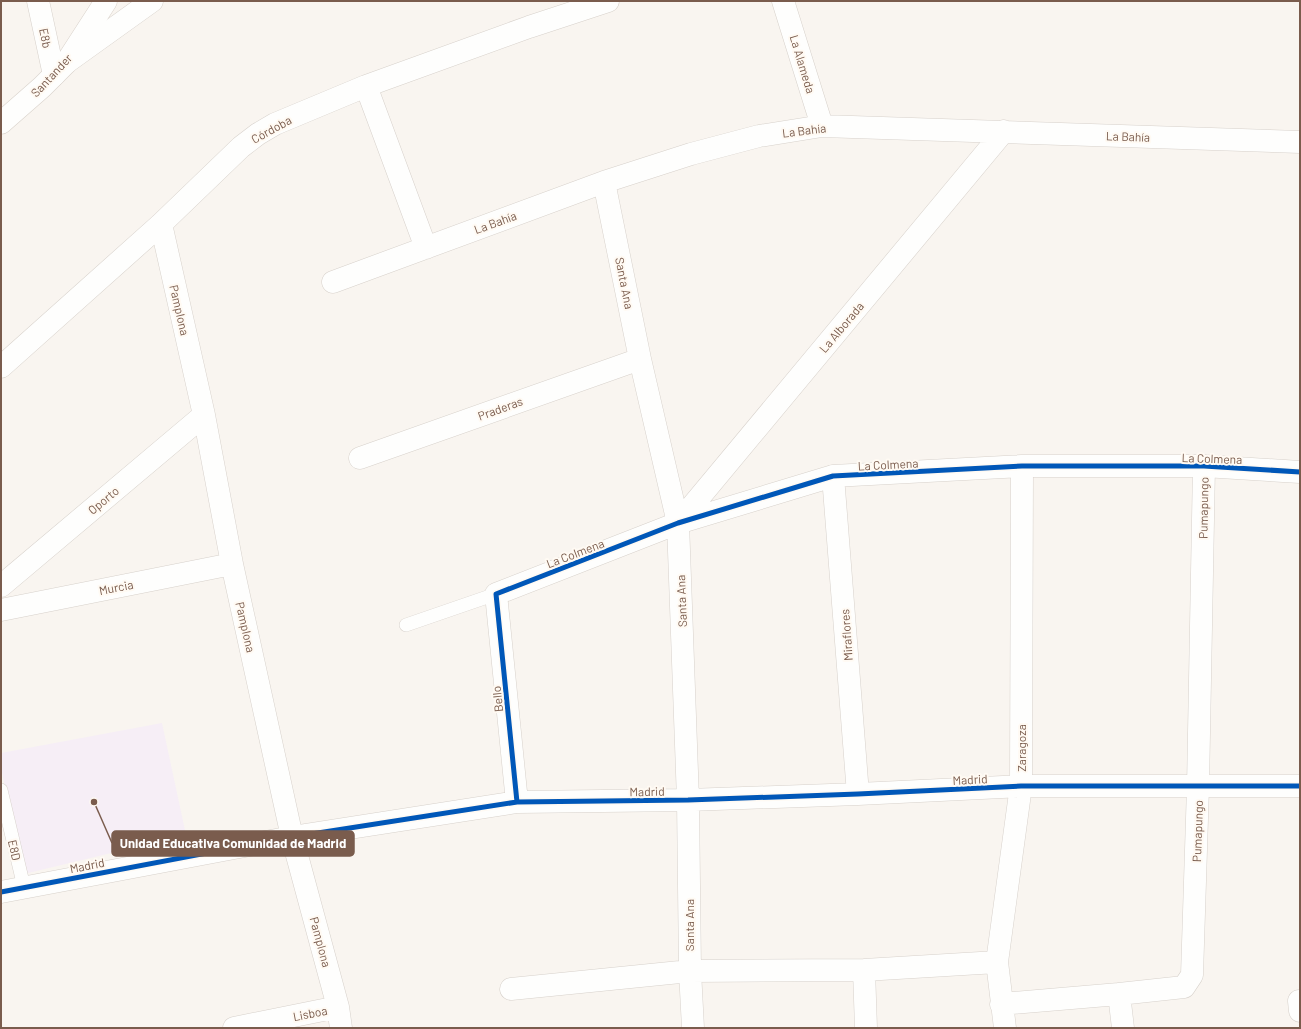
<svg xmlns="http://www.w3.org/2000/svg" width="1301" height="1029" viewBox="0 0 1301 1029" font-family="Barlow,sans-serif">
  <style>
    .education { fill: #f6eef6 }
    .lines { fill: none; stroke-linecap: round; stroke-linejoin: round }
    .lane-casing { stroke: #d7d1cb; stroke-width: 14 }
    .street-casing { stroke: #d7d1cb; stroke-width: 23 }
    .secondary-casing { stroke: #d9d2cb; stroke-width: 23 }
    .lane { stroke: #fefefd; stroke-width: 13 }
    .street { stroke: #fefefd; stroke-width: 22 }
    .secondary { stroke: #fefefd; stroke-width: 22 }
    .cycleway-casing { stroke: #fffaf3; stroke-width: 8 }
    .cycleway { stroke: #0057b8; stroke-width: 5 }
    .labels { text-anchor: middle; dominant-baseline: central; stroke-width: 4; stroke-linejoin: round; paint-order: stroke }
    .street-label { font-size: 12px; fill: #7a5c4d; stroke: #fffaf3 }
    .leader { fill: none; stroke: #7a5c4d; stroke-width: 1.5 }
    .callout-dot { fill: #7a5c4d; stroke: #fffaf3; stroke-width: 1.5 }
    .callout { fill: #7a5c4d; stroke: #7a5c4d; stroke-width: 1.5 }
    .callout-label { font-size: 13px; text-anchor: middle; font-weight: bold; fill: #fff }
  </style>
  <rect width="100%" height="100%" fill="#f9f5f0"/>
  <!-- education -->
  <path class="education" d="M162,723L186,835L24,874L1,768V753Z"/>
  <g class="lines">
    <defs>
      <path id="lane" d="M406,625L496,594
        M1,790L24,887"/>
      <path id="street" d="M38,1L54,75
        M783,1L822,126
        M67,62L152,1
        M366,86L426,248
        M604,182L640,359L678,523L688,800L690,971L693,1028
        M161,224L204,415L232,564L292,837L338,1007L341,1028
        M333,282L604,182L691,154L759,136L822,126L1300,142
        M1,367L161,224L241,147L258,134L275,124L366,86L529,27L608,1
        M360,458L640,359
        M833,476L858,794
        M678,523L1004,131
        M1,586L204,415
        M1,610L232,564
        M517,802L496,594L678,523L833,476L1022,466H1204L1300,472
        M1,892L292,837L517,802L688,800L858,794L1021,786H1300
        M864,970L866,1028
        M511,989L690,971L864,970L997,962
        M1119,994L1123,1028
        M1300,1001H1299L1300,1011
        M1001,1004L1119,994L1184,987L1192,975L1198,787L1204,466
        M234,1028L338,1007
        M1005,1028L997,962L1021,786L1022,466"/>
      <path id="secondary" d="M1,123L42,87L66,63L106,1"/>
    </defs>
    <!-- lane casing -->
    <use href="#lane" class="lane-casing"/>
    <!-- street casing -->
    <use href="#street" class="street-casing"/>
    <!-- secondary casing -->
    <use href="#secondary" class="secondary-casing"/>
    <!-- lane -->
    <use href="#lane" class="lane"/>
    <!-- street -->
    <use href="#street" class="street"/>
    <!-- secondary -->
    <use href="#secondary" class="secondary"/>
    <defs>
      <path id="cycleway" d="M517,802L496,594L678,523L833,476L1022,466H1204L1300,472
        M1,892L292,837L517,802L688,800L858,794L1021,786H1300"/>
    </defs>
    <!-- cycleway casing -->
    <use href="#cycleway" class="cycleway-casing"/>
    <!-- cycleway -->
    <use href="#cycleway" class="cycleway"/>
  </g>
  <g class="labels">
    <!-- street labels -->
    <g class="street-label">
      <text transform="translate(46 38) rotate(78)">E8b</text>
      <text transform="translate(803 64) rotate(73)">La Alameda</text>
      <text transform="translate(51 75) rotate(-47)">Santander</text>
      <text transform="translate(271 129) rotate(-29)">Córdoba</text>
      <text transform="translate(804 130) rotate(-7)">La Bahía</text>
      <text transform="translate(1128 136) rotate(2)">La Bahía</text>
      <text transform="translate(495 222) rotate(-20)">La Bahía</text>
      <text transform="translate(625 283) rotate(79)">Santa Ana</text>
      <text transform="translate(180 310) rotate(77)">Pamplona</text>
      <text transform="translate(841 327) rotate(-50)">La Alborada</text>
      <text transform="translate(500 408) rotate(-20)">Praderas</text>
      <text transform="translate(1212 458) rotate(2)">La Colmena</text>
      <text transform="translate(888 464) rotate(-3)">La Colmena</text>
      <text transform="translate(103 500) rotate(-40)">Oporto</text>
      <text transform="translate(1203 508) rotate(-89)">Pumapungo</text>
      <text transform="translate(575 553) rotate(-21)">La Colmena</text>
      <text transform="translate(116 587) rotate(-11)">Murcia</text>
      <text transform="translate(681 601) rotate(-92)">Santa Ana</text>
      <text transform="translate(246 627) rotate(77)">Pamplona</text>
      <text transform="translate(846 635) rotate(-94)">Miraflores</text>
      <text transform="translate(497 699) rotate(-96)">Bello</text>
      <text transform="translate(1021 748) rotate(-90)">Zaragoza</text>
      <text transform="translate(970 779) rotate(-3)">Madrid</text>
      <text transform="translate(647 791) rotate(-1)">Madrid</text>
      <text transform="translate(1197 831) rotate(-88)">Pumapungo</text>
      <text transform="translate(15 850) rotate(77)">E8D</text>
      <text transform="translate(87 865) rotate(-11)">Madrid</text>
      <text transform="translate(689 925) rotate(-90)">Santa Ana</text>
      <text transform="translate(321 942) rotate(75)">Pamplona</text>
      <text transform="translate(310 1013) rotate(-11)">Lisboa</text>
    </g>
  </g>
  <!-- callouts -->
  <path class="leader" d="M94 802L112 843"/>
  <circle class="callout-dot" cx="94" cy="802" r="4"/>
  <rect class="callout" x="112" y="831" width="242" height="25" rx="4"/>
  <g class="callout-label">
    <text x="233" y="848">Unidad Educativa Comunidad de Madrid</text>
  </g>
  <!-- border -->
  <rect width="1301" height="1029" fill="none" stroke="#7a5c4d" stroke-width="4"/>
</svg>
